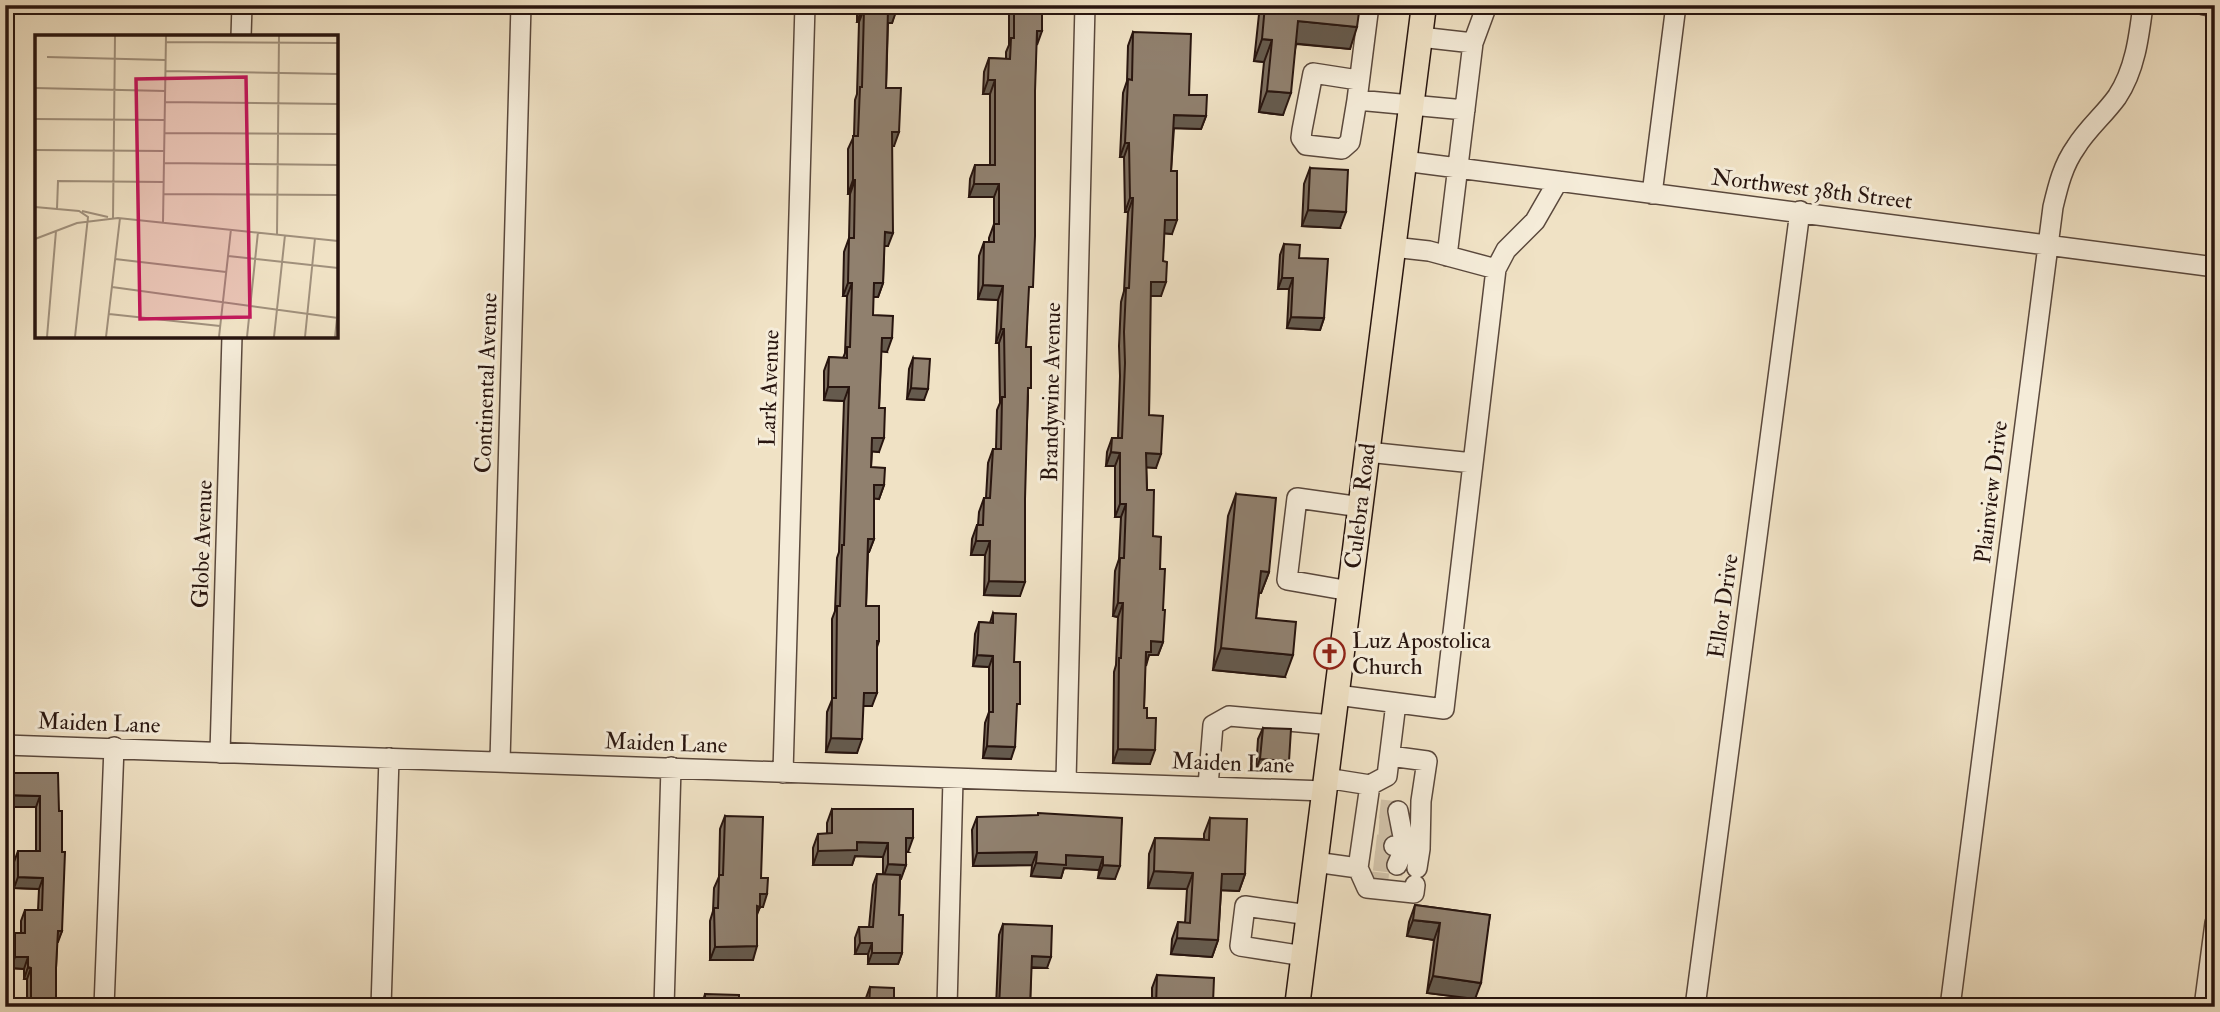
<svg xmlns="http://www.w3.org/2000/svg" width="2220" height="1012" viewBox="0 0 2220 1012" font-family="'IM FELL Double Pica',serif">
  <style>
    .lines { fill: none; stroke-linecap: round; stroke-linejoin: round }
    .minor-tunnel { stroke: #d2c3aa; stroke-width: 19; stroke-dasharray: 19 10; stroke-linecap: butt }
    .minor-casing { stroke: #5a483c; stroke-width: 22 }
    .major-casing { stroke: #28150f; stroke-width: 27 }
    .minor { stroke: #f5ecd9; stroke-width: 19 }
    .major { stroke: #f0e2c5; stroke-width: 24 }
    .wall { fill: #7c6e5f; stroke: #28150f; stroke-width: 2 }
    .shaded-wall { fill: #655a4d; stroke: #28150f; stroke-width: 2 }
    .building { fill: #90806e; stroke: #28150f; stroke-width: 2 }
    .labels { text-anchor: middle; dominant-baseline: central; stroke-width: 6; stroke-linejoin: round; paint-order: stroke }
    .street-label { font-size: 23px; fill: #28150f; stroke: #f5ecd9 }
    .poi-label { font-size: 23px; fill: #28150f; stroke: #f5ecd9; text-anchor: start }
    .inset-road { fill: none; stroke: #a0907c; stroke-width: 2 }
    .view { fill: #c2185b; fill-opacity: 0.15; stroke: #c2185b; stroke-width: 3.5 }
    .inset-edge { fill: none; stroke: #28150f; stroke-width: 3.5 }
  </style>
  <rect width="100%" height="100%" fill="#f0e2c5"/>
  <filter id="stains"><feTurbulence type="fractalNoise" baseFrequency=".00286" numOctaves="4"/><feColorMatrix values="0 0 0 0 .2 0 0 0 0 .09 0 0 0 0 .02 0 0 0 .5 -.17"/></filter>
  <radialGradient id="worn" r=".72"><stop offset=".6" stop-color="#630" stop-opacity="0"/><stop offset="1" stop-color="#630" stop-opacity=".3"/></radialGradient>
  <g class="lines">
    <!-- minor-tunnel -->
    <path class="minor-tunnel" d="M1380,809L1398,811
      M1379,827L1396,828
      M1376,844L1394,846
      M1374,861L1392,863
      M1371,881L1388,883L1397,865"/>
    <defs>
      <path id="minor" d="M1369,5L1357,100L1465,110
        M2204,5L2215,7
        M241,37L242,5
        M1420,37L1473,43
        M1357,100L1350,142L1342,149L1306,145L1301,138L1302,130L1313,73L1358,80
        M1404,161L2215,267
        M1652,194L1676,5
        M1393,247L1429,251L1496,269
        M1447,256L1473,43L1487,5
        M1367,452L1473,463
        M1350,591L1287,580L1297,498L1361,507
        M1337,695L1444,709L1496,269L1506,250L1535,221L1558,181
        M5,745L1325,791
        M220,753L232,336
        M1390,756L1427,761L1421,801L1420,849L1394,846
        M500,761L521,5
        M783,773L805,5
        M1326,778L1370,785L1387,776L1396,703
        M1066,781L1085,5
        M1208,786L1213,725L1229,716L1333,725
        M1315,862L1358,868L1370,785
        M1397,865L1405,847L1398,811
        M1358,868L1367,888L1414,893L1415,885
        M1417,868L1420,849
        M1304,956L1240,946L1245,906L1309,915
        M104,1007L114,747
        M381,1007L389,758
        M664,1007L671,767
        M947,1007L953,779
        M1695,1007L1800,211
        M1950,1007L2053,207C2058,186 2063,165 2076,147C2087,129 2104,115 2117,97C2135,70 2139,37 2143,5
        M2204,1007L2215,923"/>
      <path id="major" d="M1297,1007L1424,5"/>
    </defs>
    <!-- minor casing -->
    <use href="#minor" class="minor-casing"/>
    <!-- major casing -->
    <use href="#major" class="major-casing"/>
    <!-- minor -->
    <use href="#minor" class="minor"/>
    <!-- major -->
    <use href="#major" class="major"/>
  </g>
  <!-- wall -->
  <path class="wall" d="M857,5H897L892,23H888L886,88L894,146H892L888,246H884L883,283L878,297H873V315L887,352L881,351L879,408V452L872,451L871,467L884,485L879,499L874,498V539L869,552H868L866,606L879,641L877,647L872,706H863L857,753L826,752L827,712L832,700V619L835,611L837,558L839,552L844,401L824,400V371L829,357L843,358L845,353L847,296H843L844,252L849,238L850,194H848V149L854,136L855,100L857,94L859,22H857Z
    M1009,5H1042L1036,45L1026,347L1028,396L1020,596L984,595L985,555H971L972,539L977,525H978L979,512L984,498H986L988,463L993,449H996L997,410L1000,403L999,343H996L998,300L978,299L979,256L984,242H989V238L994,224V197H969L970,179L975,165H990V94H983L984,72L989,58L1006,59V52L1009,45Z
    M1260,5H1360L1350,49L1296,44L1283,115L1259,112L1264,62L1254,61Z
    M1133,32L1189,95L1206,116L1201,129L1174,128L1171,171L1172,234L1164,233L1161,296H1150L1149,415L1156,468L1146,467L1147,490L1153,536L1160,569L1163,610V642L1158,655H1149L1145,666L1144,708L1147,718L1150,764L1113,763L1114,672L1116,665L1118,617L1113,616L1115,571L1119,559L1121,517H1115V466H1106L1107,452L1112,438H1118L1120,376L1119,346L1121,302L1124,291L1128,212H1125L1124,157H1120L1123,93L1127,81L1128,46Z
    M1310,168L1340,228L1302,226L1304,184Z
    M1284,244L1299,258L1324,318L1320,330L1287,328L1289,289H1278L1280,255Z
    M913,358L924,400L907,399L909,369Z
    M1236,494L1269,572L1261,593H1259L1256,618L1285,677L1213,670L1228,516Z
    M993,613L1014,662L1016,715L1011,759L983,758L985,723L989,712V667L973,666L975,634L979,622L990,623Z
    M1263,728L1289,761L1285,773L1256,770L1258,739Z
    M5,773L59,811L62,931L57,942L56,968V1007H27V979H24V969L11,968V944L15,933H21V921L25,910H38L39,889L14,888V862L18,851H36V807Z
    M832,809L908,852H906V865L900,879L899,915L902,953L898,964H868V954H855V938L859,927H869L873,885L877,874L883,875V857L855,856L852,865H813V848L818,834H827V823Z
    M725,816L761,878L763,907H760L757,913L753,960H710V921L713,911L714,888L719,877L720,829Z
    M977,817L1122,818L1115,879L1098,878L1099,870L1064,868L1061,878L1031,876L1032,865L973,866L972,830Z
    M1210,818L1245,874L1239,891L1221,890L1218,940L1212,957L1171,954L1172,939L1178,922L1185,923L1187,889L1148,888L1149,854L1155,838L1204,839V834Z
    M1415,905L1490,915L1475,999L1427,993L1434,940L1407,936L1409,922Z
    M1003,924L1047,968H1031L1030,1007H996L999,935Z
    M1157,975L1213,1003L1243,1007H1152V988Z
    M870,987L894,1007H866V998Z
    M705,994L739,1007H701Z"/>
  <!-- shaded-wall -->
  <path class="shaded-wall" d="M862,9H864L859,22H857Z
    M888,9H897L892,23H883Z
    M1298,21L1357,27L1350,49L1290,43Z
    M1037,31H1042L1037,45Z
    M1262,39L1272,40L1264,62L1254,61Z
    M988,80H995L990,94H983Z
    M1267,91L1291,93L1283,115L1259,112Z
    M1174,115L1206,116L1201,129L1169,128Z
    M892,132H899L894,146H887Z
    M1125,143H1129L1124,157H1120Z
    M853,180H855L850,194H848Z
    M974,184H999L994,197H969Z
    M1130,198H1133L1128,212H1125Z
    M1308,210L1346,212L1340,228L1302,226Z
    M1165,220H1177L1172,234L1160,233Z
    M885,232L893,233L888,246H880Z
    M1282,278H1293L1289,289H1278Z
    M1151,282H1166L1161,296H1146Z
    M848,283H852L847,296H843Z
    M874,283H883L878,297H869Z
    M983,285L1003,286L998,300L978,299Z
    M1291,317L1324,318L1320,330L1287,328Z
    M1001,329H1004L999,343H996Z
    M882,338H892L887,352L877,351Z
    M828,387H849L844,401L824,400Z
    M911,388L928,389L924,400L907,399Z
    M872,438H884L879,452L867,451Z
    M1111,452L1120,453L1115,466H1106Z
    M1146,453L1161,454L1156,468L1141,467Z
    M874,485H884L879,499L869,498Z
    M1120,504H1126L1121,517H1115Z
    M868,539H874L869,552H863Z
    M976,541H990L985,555H971Z
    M1261,571L1269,572L1261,593L1253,592Z
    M989,581L1025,582L1020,596L984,595Z
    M1118,603H1123L1118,617L1113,616Z
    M1151,641L1163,642L1158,655H1149L1146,666V652Z
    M1221,648L1293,655L1285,677L1213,670Z
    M977,655L993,656L989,667L973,666Z
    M864,693H877L872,706H859Z
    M831,738L862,739L857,753L826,752Z
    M987,746L1015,747L1011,759L983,758Z
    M1118,749L1155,750L1150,764L1113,763Z
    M1260,759L1289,761L1285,773L1256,770Z
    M5,795L40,796L36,807H5Z
    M906,838H913L908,852H901Z
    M857,842L888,843L883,857L855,856L852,865H813L818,851Z
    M1037,852L1032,865L973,866L977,853Z
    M1066,855L1103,857L1099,870L1064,868L1061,878L1031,876L1036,863Z
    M888,864L906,865L901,879H883Z
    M1103,865L1120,866L1115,879L1098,878Z
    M1154,871L1193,873L1187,889L1148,888Z
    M1222,874H1245L1239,891L1216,890Z
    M18,877L43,878L39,889L14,888Z
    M760,894H767L763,907H760L755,920Z
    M1413,920L1440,923L1434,940L1407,936Z
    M58,931H62L58,942H54Z
    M1177,938L1218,940L1212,957L1171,954Z
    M860,943H872L868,954H855Z
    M757,946L753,960H710L715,947Z
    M872,953H902L898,964H868Z
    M1032,956L1051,957L1047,968L1027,967Z
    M15,957H28L24,969L11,968Z
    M28,967L31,968L27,979H24Z
    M1433,976L1481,983L1475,999L1427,993Z"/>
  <!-- building -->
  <path class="building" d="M862,5H897V9H888L886,88H901L899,132H892L893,233L885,232L883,283H874L873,315L893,316L892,338H882L879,408H885L884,438H872L871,467L885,468L884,485H874V539H868L866,606H879V641H877V693H864L862,739L831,738L832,698H836L837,606H840L842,545H844L849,387H828L829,357L847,358V347H850L852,283H848L849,238H854L855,180H853V136H858L860,87H862L864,9H862Z
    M1014,5H1042V31H1037L1035,91V236L1033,287H1029L1026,347H1031V388H1028L1025,499V582L989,581L990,541H976L977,525H983L984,498H990L993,449H1001L1002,397H1005L1004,329H1001L1003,286L983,285L984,242H994V224H999V184H974L975,165H995V80H988L989,58L1010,59L1011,38H1014Z
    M1265,5H1360L1357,27L1298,21L1291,93L1267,91L1272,40L1262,39Z
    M1133,32L1191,34L1189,95H1207L1206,116L1174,115L1171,171H1177V220H1165L1163,261L1167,262L1166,282H1151L1149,415L1163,416L1161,454L1146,453L1147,490H1154L1153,536L1161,537L1160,569H1165L1163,610H1165L1163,642L1151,641V652H1146L1144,708H1147V718H1156L1155,750L1118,749L1119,658H1121L1123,603H1118L1120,558H1124L1126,504H1120V453L1111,452L1112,438H1122L1125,363L1124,332L1126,288H1129L1133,198H1130L1129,143H1125L1128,79L1132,80Z
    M1310,168L1348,170L1346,212L1308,210Z
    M1284,244L1300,245L1299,258L1328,259L1324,318L1291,317L1293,278H1282Z
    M913,358L930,359L928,389L911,388Z
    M1236,494L1276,498L1269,572L1261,571L1256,618L1296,622L1293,655L1221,648Z
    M993,613L1016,614L1014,662H1020V704H1017L1015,747L987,746L989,712H993V656L977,655L979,622L993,623Z
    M1263,728L1291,729L1289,761L1260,759Z
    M5,773H58L59,811H62V852H65L62,931H58L56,968V1007H31V968L28,967V957H15V933H25V910H42L43,878L18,877V851H40V796L5,795Z
    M832,809H913V838H906V865L888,864V843L857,842V850L818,851V834L832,833Z
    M1038,813L1122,818L1120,866L1103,865V857L1066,855V865L1036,863L1037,852L977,853V817L1038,815Z
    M725,816L763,817L761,878H768L767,894H760V907L757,906V946L715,947L714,908H718L719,875H723Z
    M1210,818L1247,819L1245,874H1222L1218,940L1177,938L1178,922L1190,923L1193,873L1154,871L1155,838L1209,840Z
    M877,874L900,875L899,915H903L902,953H872V943H860L859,927H873Z
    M1415,905L1490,915L1481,983L1433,976L1440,923L1413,920Z
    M1003,924L1052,926L1051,957L1032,956L1030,1007H999Z
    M1157,975L1214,978L1213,1003L1243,1004V1007H1156Z
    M870,987L894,988V1007H869Z
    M705,994L739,995V1007H705Z"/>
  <!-- icons -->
  <defs>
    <symbol id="church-ring" viewBox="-11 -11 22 22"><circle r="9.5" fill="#f5ecd9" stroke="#8f2418" stroke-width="1.5"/><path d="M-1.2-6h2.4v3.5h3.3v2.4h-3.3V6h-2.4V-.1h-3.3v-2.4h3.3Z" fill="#8f2418"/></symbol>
  </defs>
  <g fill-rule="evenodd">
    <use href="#church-ring" x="1312" y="636" width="35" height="35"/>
  </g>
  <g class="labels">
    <!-- street labels -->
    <g class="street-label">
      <text transform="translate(1812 189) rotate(7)">Northwest 38th Street</text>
      <text transform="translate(486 383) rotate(-88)">Continental Avenue</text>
      <text transform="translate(769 388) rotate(-88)">Lark Avenue</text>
      <text transform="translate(1051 392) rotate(-89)">Brandywine Avenue</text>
      <text transform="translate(1991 492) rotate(-83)">Plainview Drive</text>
      <text transform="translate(1360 506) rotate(-83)">Culebra Road</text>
      <text transform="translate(202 544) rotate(-88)">Globe Avenue</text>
      <text transform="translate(1723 606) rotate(-82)">Ellor Drive</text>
      <text transform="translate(99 723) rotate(2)">Maiden Lane</text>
      <text transform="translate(666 743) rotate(2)">Maiden Lane</text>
      <text transform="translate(1233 763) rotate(2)">Maiden Lane</text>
    </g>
    <!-- poi labels -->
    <g class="poi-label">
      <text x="1352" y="640">Luz Apostolica<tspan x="1352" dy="26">Church</tspan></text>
    </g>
  </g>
  <!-- overview -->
  <g transform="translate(35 35)">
    <rect width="303" height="303" fill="#f0e2c5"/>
    <path class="inset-road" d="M131,7L303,8M12,22L130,25M130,36L303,39M0,53L130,56M130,67L303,69M0,84L129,85M130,98L303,99M0,115L129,116M129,128L303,130M128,159L303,160M0,172L44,176L53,182L40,302M22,174L23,146L128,147M47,176L73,182M78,183L80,1M128,187L131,1M242,199L244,1M0,204L42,188L83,183L303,206M193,221L303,233M80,224L191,237M77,252L303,283M74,279L185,291M12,302L21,196M71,302L85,183M184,302L196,194M212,302L223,197M239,302L250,200M270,302L280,203M300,302L303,274"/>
    <path class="view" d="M211,42L215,282L105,284L101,44Z"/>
    <rect width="303" height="303" class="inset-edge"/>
  </g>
  <!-- margin -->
  <rect width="2220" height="1012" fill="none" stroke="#f0e2c5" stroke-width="28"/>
  <rect x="7" y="7" width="2206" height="998" fill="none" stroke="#28150f" stroke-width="3.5"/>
  <rect x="14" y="14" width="2192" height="984" fill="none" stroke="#28150f" stroke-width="2"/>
  <rect width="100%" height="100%" filter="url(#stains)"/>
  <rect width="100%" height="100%" fill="url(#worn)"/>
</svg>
